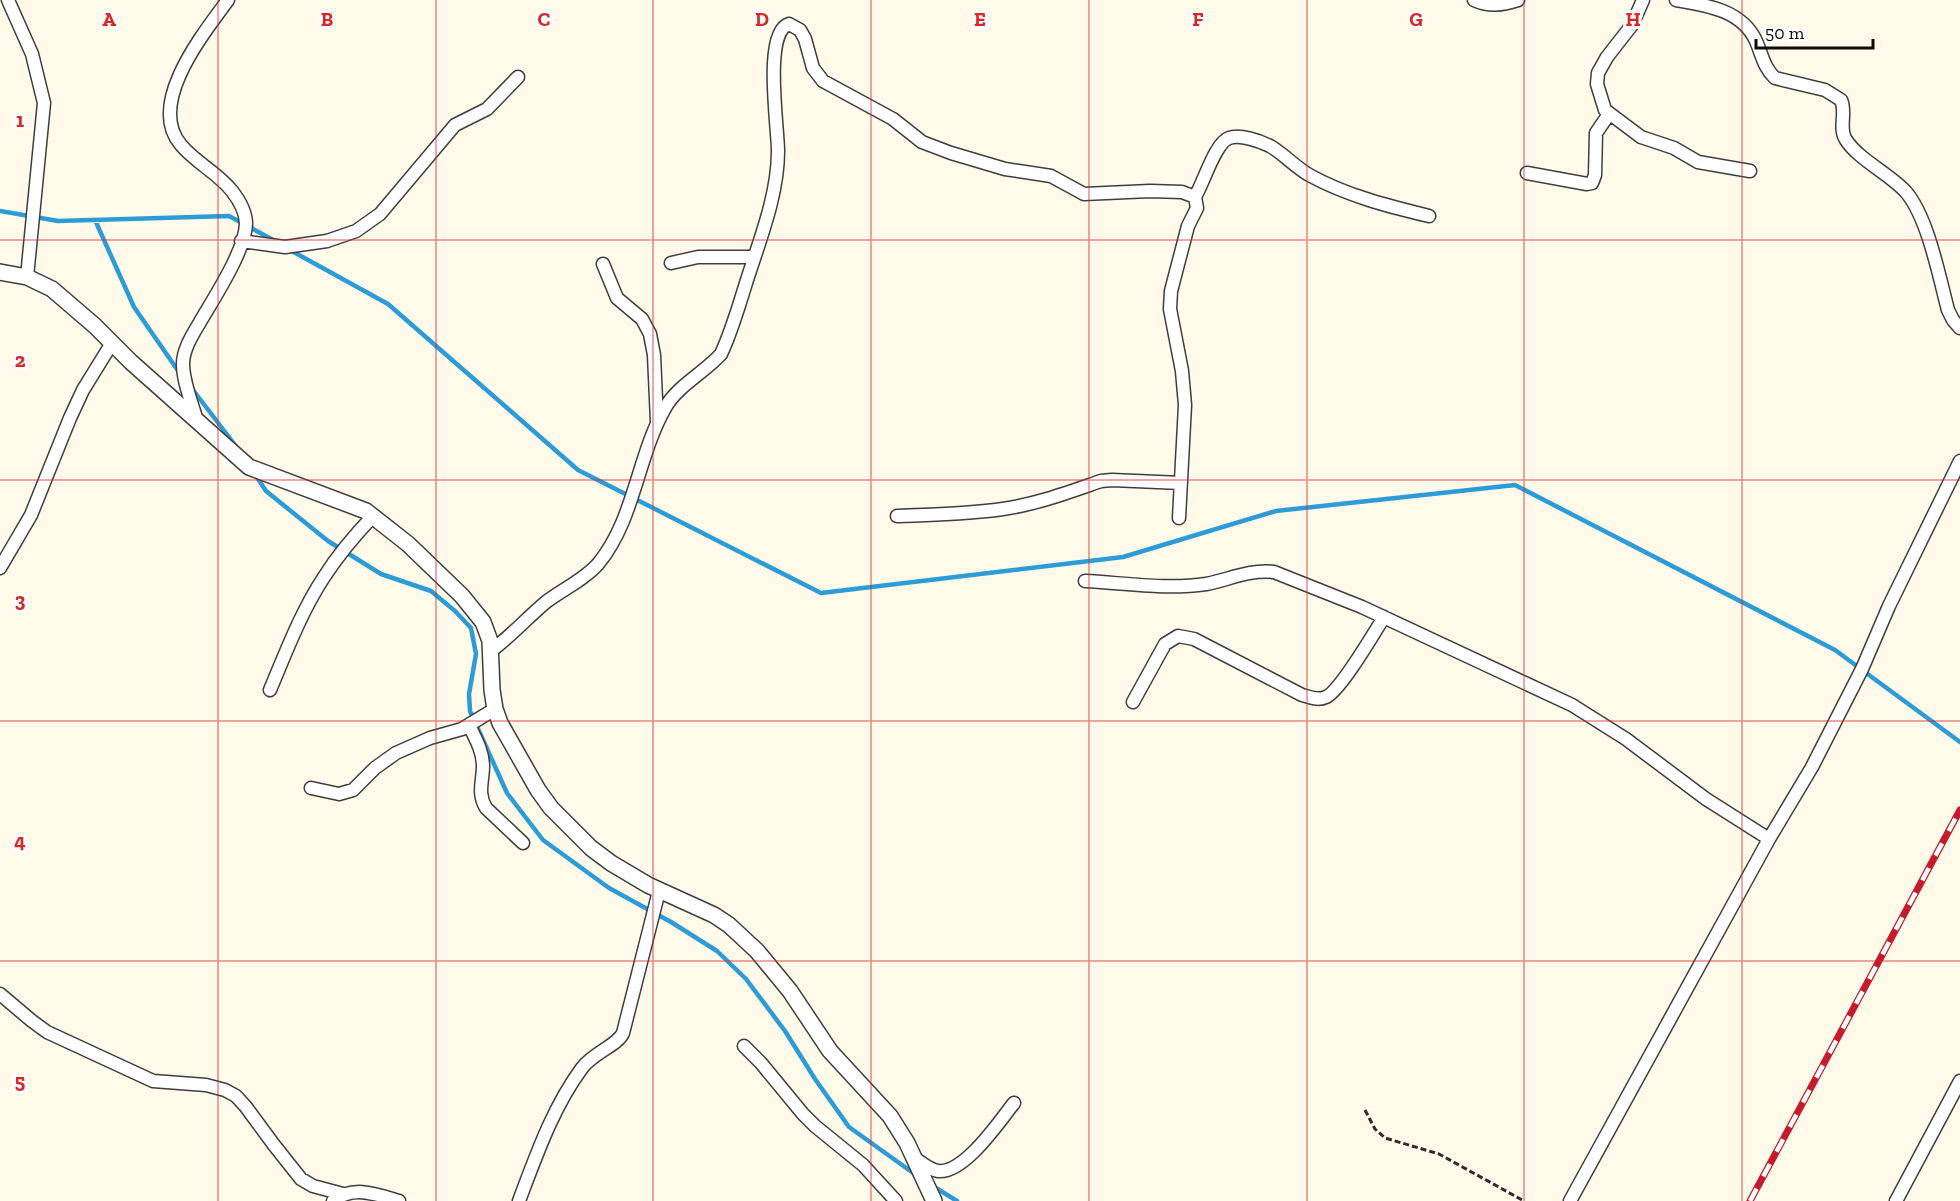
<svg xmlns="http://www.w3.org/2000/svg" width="1960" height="1201" viewBox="0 0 1960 1201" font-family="'Zilla Slab',serif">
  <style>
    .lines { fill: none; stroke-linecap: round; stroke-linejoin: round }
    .stream { stroke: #2d9cd6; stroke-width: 4.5 }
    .minor-casing { stroke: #3e3e3e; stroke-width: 15 }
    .tertiary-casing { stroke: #3e3e3e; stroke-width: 18 }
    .path { stroke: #2d2d2d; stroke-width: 3; stroke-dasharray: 6 3; stroke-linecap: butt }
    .minor { stroke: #fff; stroke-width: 12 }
    .tertiary { stroke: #fff; stroke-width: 15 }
    .rail-casing { stroke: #c41b2d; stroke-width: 7 }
    .rail { stroke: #fff; stroke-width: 4.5; stroke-dasharray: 14; stroke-linecap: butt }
    .grid { fill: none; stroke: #d62828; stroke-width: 1.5; stroke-opacity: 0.55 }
    .grid-label { font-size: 20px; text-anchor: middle; font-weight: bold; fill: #d62828; stroke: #fff; stroke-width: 6; stroke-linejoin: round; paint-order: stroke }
  </style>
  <rect width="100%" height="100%" fill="#fffaea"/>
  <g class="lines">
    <!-- stream -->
    <path class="stream" d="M0,211L58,221L229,216L275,241
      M95,220L134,307L181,375
      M290,250L388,304L578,470L821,593L1123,557L1276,511L1515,485L1835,650L1960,742
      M190,386L238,449
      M254,473L266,491L328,541L381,574L431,591L455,611L471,628L476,654L469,694L470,711L507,793L543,840L609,888L671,922L717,951L746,979L785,1031L815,1079L849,1127L916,1175
      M931,1185L957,1201"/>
    <defs>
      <path id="minor" d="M8,0L32,54L44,103L27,277
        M1474,0C1489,7 1502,5 1518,0
        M1643,0L1632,25L1607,57L1598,73L1597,84L1605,110L1641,137L1674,148L1698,162L1750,171
        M1676,0C1706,5 1742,10 1756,41C1762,55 1764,68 1775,78L1825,90L1841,100C1847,113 1838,128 1846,140C1859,160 1890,174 1906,192C1928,218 1939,276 1948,310L1953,320L1960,328
        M1527,173L1587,184L1592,183L1595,175L1596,133L1609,114
        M1195,197C1204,182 1215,143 1229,138C1240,134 1260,141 1270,146C1284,154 1296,168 1311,176C1348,196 1388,206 1429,216
        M241,241L285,247L327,241L356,231L380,214L455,125L487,109L518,77
        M671,263L698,257H754
        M603,264L617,298L642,319L650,334L654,355L657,422
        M197,421C192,403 183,382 183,364C183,349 193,334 200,322C214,298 245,251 246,224C246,211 239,200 232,191C218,173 196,163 181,145C146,104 203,34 228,0
        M897,516C932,515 968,514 1003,509C1037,504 1069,492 1101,481L1112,480L1181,483
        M0,568L31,515L70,418L83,390L112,343
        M1085,581C1124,583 1167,590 1206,584C1228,580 1250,569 1274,572L1362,607L1572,705L1626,739L1706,799L1769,839
        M491,651C511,636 527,618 546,602C563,589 584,580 598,564C635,519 637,457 665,408C677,386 704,373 721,354C732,331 739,305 747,280C760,239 778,195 778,151C778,127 763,32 789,24L800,30L805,39L813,68L823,81L893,119L922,142L951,153L1005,169L1051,176L1084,194L1150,191L1182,192L1195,197L1197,208L1188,226L1171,291L1170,309L1182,371L1185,405L1179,518
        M270,690C286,652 301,612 324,577C338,555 355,535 373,516
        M1133,702L1165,644L1178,636L1194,639L1302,695C1310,697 1318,701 1326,697C1340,691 1374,633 1384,617
        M469,725C475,738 483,751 483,766C483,781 477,793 486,808L523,843
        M311,788L339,794L353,790L375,768L396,753L430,738L462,729L495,709
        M0,994L32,1021L47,1032L153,1081L206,1085L225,1090L236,1096L246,1107L274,1145L301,1179L313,1186L343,1194
        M744,1046L761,1063L803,1114L815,1126L863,1165L896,1201
        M913,1157C921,1162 929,1170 938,1171C964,1174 999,1122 1014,1103
        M333,1201C353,1185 376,1194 399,1201
        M519,1201C536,1156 553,1107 582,1068C593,1053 618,1045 623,1033L659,891
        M1570,1201L1769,839L1812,767L1862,669L1889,606L1960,461
        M1896,1201L1960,1081"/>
      <path id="tertiary" d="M0,272L27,277L52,289L95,326L131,362L249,467L366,511L408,544L462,596L483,622L490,641L492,690L495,709L500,723L538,790L551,808L591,848L611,863L648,885L714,915L729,925L757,951L790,991L830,1051L890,1116L907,1143L934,1201"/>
    </defs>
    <!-- minor casing -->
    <use href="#minor" class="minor-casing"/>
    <!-- tertiary casing -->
    <use href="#tertiary" class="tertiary-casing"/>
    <!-- path -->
    <path class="path" d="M1365,1110L1375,1129L1385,1138L1439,1154L1524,1201"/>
    <!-- minor -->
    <use href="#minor" class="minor"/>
    <!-- tertiary -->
    <use href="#tertiary" class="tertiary"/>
    <defs>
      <path id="rail" d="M1750,1201L1960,810"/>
    </defs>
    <!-- rail casing -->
    <use href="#rail" class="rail-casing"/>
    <!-- rail -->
    <use href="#rail" class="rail"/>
  </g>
  <!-- grid -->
  <path class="grid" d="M218,0V1201M436,0V1201M653,0V1201M871,0V1201M1089,0V1201M1307,0V1201M1524,0V1201M1742,0V1201M0,240H1960M0,480H1960M0,721H1960M0,961H1960"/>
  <g class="grid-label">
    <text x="109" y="26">A</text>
    <text x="327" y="26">B</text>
    <text x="544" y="26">C</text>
    <text x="762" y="26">D</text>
    <text x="980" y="26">E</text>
    <text x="1198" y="26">F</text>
    <text x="1416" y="26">G</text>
    <text x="1633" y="26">H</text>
    <text x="20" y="127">1</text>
    <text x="20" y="367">2</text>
    <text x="20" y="607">3</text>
    <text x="20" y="848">4</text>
    <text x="20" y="1088">5</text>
  </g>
  <!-- scale -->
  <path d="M1756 39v9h117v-9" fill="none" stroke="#0b0b0b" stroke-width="3"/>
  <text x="1765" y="39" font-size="18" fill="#0b0b0b" stroke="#ffffff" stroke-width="4.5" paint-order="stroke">50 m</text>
</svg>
